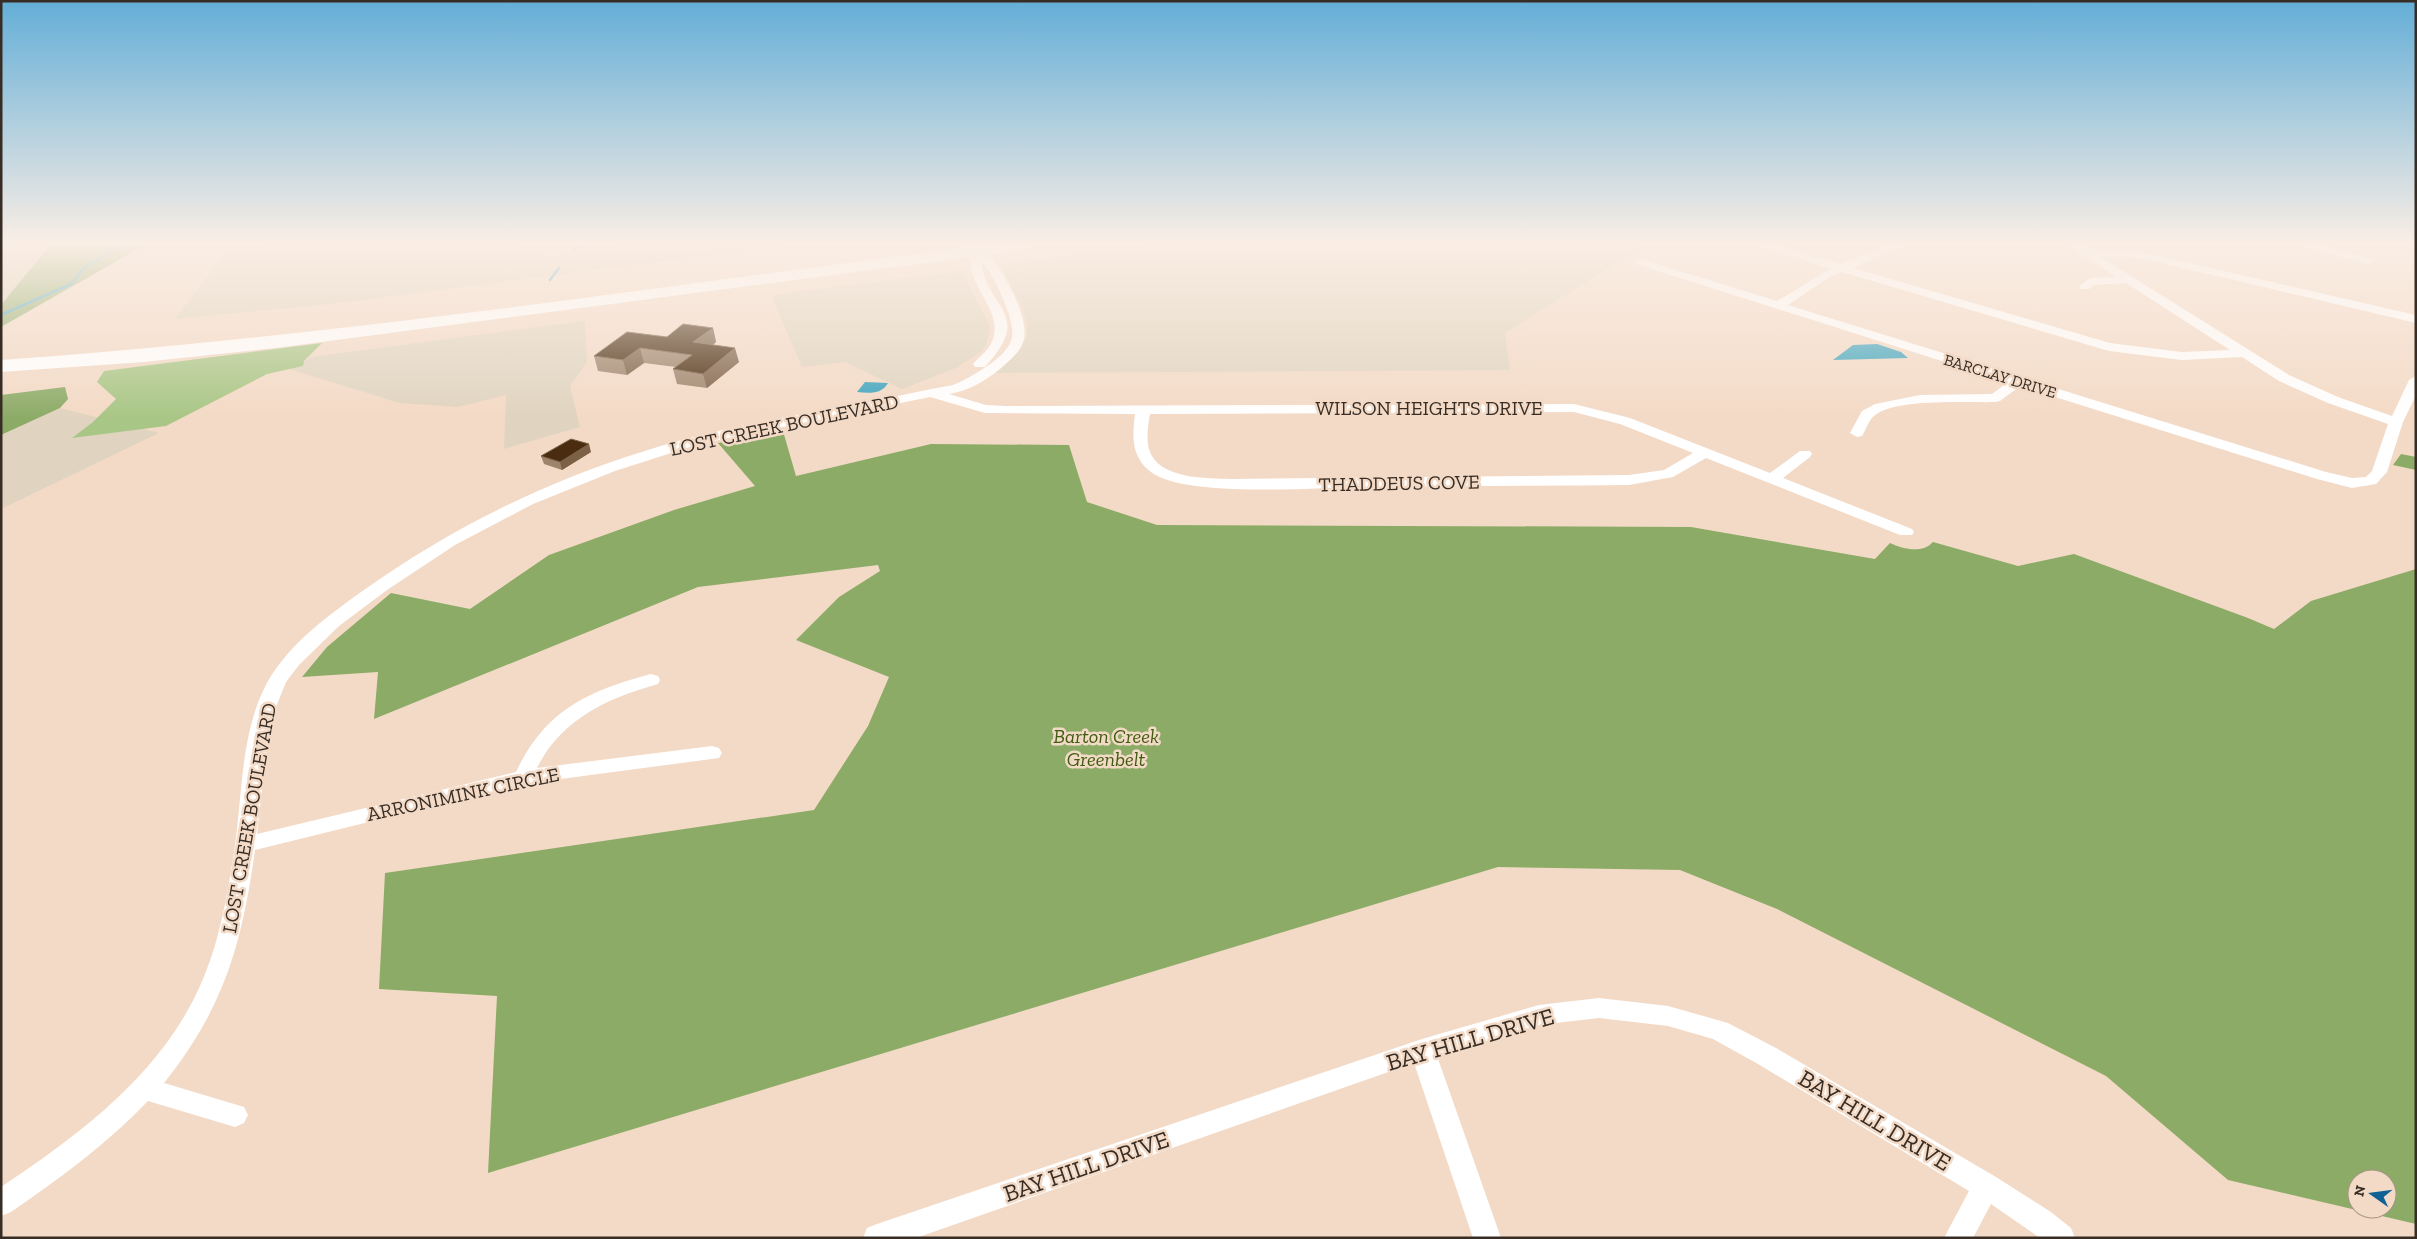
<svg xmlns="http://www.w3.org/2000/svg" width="2417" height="1239" viewBox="0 0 2417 1239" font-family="'Zilla Slab',serif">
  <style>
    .commercial { fill: #e0d4c0 }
    .green { fill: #a8c685 }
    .forest { fill: #8cab67; fill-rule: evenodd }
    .water { fill: #3da4be }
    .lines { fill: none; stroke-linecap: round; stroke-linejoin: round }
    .stream { stroke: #3da4be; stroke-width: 2.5 }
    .minor { fill: #fff; fill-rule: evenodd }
    .highway { fill: #fff; fill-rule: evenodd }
    .wall { fill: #9e846b }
    .shaded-wall { fill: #7d6147 }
    .building { fill: #4a2d10; stroke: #7d6147 }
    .labels { text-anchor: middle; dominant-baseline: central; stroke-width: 5; stroke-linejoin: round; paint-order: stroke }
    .far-street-label { font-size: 16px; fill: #372d25; stroke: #f3dac6 }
    .street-label { font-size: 20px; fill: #372d25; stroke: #f3dac6 }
    .park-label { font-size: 20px; font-style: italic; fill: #3f5b10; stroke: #f3dac6 }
    .near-street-label { font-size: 24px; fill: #372d25; stroke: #f3dac6 }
  </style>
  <rect width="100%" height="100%" fill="#f3dac6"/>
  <!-- commercial -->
  <path class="commercial" d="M1,245H50L1,305Z
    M268,245H525L547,257L623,245H792L331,304L175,319L226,251Z
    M1151,245H1646L1505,333L1510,370L993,373L1019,349L1027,336V323L1021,305L1000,265Z
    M962,271L990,326L987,343L981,352L956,368L902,389L846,362L802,367L771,295Z
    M585,321L587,362L570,386L580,427L504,449L506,395L458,407L400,403L289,369L311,357Z
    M60,408L159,433L1,509V435Z"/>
  <!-- green -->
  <path class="green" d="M322,343L304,361L303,366L267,374L166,426L72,438L93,422L116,399L97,382L104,371Z"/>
  <!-- forest -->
  <path class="forest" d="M50,245H145L1,327V305Z
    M65,387L68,399L60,408L1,435V395Z
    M783,431L796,476L931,444L1069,445L1087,502L1157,525L1691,527L1875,559L1890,543C1903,549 1922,554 1933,542L2018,566L2074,554L2248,618L2274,629L2311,601L2416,569V1224L2228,1180L2106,1076L1777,909L1680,870L1498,867L488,1173L497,996L379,989L385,873L814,810L868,726L889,677L796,640L839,597L880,571L878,565L698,587L374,719L378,672L302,677L327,647L391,593L470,609L549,555L674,510L755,486L718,443ZM2357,1179H2387V1209H2357Z
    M2401,454L2416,457V470L2393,465Z"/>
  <!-- water -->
  <path class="water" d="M1877,344L1901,352L1908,358L1833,360L1853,345Z
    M865,382L888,383C881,395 869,393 857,392Z"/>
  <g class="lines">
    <!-- stream -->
    <path class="stream" d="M574,250L582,245
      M550,280L559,268
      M1,315L71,284L84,268L123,245"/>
    <!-- minor -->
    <path class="minor" d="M966,245H977C982,252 989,255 994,261C1006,276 1029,319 1024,339C1022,351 1009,361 1000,369C985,381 968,391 949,394L986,405L1007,406L1574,404L1630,418L1770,473L1800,451H1810L1812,454L1810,457L1783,478L1912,529L1914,532L1912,535H1900L1706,458L1673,477L1629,485C1541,486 1452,486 1364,487C1317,488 1190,497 1154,474C1131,459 1132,438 1135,414L985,413L930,397L699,444L615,471L533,504L455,545L387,590L339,626L299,665L286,682L274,712L266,754L257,834L516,772C545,710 588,691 651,674L658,676L660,680L658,684C608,698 561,719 537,768L712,746L719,748L722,753L719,758L523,784L255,850C242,944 224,1008 164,1083L244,1107L248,1115L244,1123L235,1127L148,1101C107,1144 59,1179 11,1212L1,1216V1187C82,1133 165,1071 203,979C221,937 228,890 235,846C242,796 241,738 263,691C283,648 326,617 364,590C450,529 544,482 645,451C713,429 782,418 852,405C886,399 919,391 953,385C970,378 1008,357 1012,338C1014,324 1006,306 1001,294C996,283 990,269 981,261C987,311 1035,312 985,367H975L973,364C978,358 985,353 989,347C1005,322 983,301 974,278C970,268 971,254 966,245ZM1574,412L1620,424L1693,453L1664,470L1629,475L1232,479C1207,478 1158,480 1149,449C1146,438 1148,425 1150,414Z
      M1758,245H1776L1841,264L1888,245H1904L1853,268L2110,343L2182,352L2230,350L2126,283L2093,285L2089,289H2081L2079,286L2090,278L2116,277L2068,245H2081L2087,249L2141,252L2416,315V323L2141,258L2099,256L2289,375L2338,397L2392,416L2409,380L2416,376V395L2403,422L2387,472L2376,484L2352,488L2317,479L2020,386L2000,401L1995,402C1968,403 1894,398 1874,416C1868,421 1866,430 1862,436L1857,437L1850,433L1862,411L1875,404L1920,395L1992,394L2008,382L1636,264L1634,262L1640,259L1644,260L1777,301L1830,269ZM1842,272L2109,351L2182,360L2242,357L2279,381L2328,403L2388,424L2372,471L2366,477L2352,478L2326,472L1788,305L1831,276Z
      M2297,245H2318L2373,259L2375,261L2369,264Z
      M1599,998L1668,1006L1728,1023L1776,1048L1996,1177L2051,1212L2071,1228L2075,1238H2040L1991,1204L1973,1238H1944L1969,1191L1758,1064L1713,1039L1668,1026L1599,1018L1539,1025L1437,1056L1501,1238H1473L1414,1063L916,1238H863L867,1228L877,1224L1422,1039L1539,1005Z"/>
    <!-- highway -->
    <path class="highway" d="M984,245H1032L1024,250L283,347L144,362L1,372V360C330,337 657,287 984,245Z"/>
  </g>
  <!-- wall -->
  <path class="wall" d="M713,328L716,342L713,345L739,362L707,388L677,384L673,369L676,367L644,363L627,375L598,371L594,356L667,337Z
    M591,452L562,470L544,464L541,456Z"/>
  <!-- shaded-wall -->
  <path class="shaded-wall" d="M713,328L716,342L697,356L693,342Z
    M640,348L644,363L627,375L623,360Z
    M735,348L739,362L707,388L703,374Z
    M589,444L591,452L562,470L560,462Z"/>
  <!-- building -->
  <path class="building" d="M683,324L713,328L693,342L735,348L703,374L673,369L692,355L640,348L623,360L594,356L627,332L667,337Z
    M571,439L589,444L560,462L541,456Z"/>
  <!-- sky -->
  <linearGradient id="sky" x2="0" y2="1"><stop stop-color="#63aed7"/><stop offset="0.58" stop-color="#faeee5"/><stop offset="1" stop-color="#faeee5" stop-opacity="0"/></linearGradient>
  <rect width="2417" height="419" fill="url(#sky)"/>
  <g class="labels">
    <!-- far-street labels -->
    <g class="far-street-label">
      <text transform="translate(2000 376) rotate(17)">BARCLAY DRIVE</text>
    </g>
    <!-- street labels -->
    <g class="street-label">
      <text x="1429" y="408">WILSON HEIGHTS DRIVE</text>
      <text transform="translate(784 425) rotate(-12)">LOST CREEK BOULEVARD</text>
      <text transform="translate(1399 483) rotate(-1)">THADDEUS COVE</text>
      <text transform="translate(463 794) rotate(-12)">ARRONIMINK CIRCLE</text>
      <text transform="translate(249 818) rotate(-80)">LOST CREEK BOULEVARD</text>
    </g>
    <!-- park labels -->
    <g class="park-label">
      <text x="1106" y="736">Barton Creek<tspan x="1106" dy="23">Greenbelt</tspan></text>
    </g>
    <!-- near-street labels -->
    <g class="near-street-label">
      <text transform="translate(1470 1039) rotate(-16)">BAY HILL DRIVE</text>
      <text transform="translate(1875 1120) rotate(31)">BAY HILL DRIVE</text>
      <text transform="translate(1086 1166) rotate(-19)">BAY HILL DRIVE</text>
    </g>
  </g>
  <!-- border -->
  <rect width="2417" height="1239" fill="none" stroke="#372d25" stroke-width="5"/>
  <!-- north arrow -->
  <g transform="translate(2372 1194) rotate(284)"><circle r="24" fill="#f3dac6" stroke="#a89586"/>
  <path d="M0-4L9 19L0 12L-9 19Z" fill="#116194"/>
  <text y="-8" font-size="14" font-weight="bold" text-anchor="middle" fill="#372d25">N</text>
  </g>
</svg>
